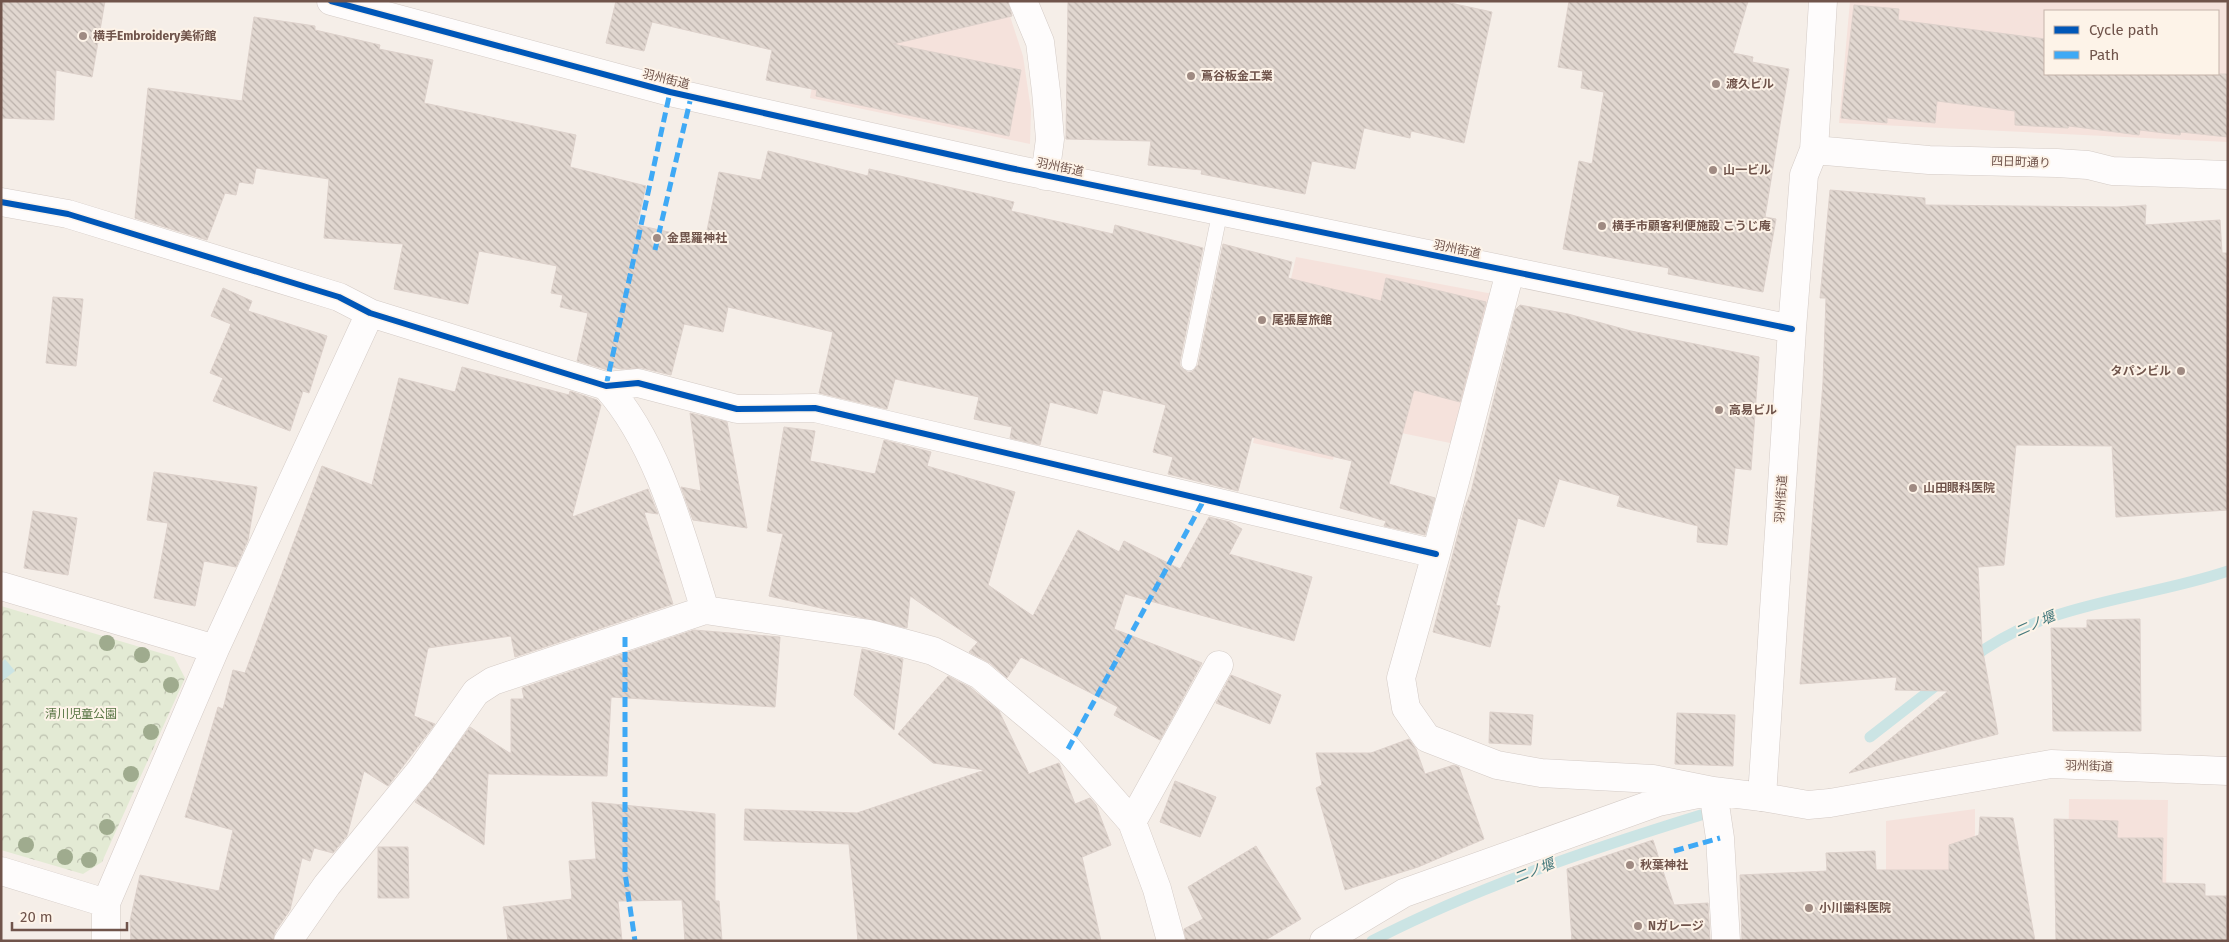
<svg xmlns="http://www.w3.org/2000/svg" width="2229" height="942" viewBox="0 0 2229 942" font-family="'Fira Sans','Noto Sans JP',sans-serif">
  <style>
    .commercial { fill: #f5e2dc; fill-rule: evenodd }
    .park { fill: url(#park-crowns) }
    .water { fill: #cbe4e4 }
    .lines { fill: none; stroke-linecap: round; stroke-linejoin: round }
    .stream { stroke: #cbe4e4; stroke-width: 11 }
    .building { fill: url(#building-back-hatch); stroke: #ddd1cb }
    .lane-casing { stroke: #d4cbc6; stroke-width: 16 }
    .street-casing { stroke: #d4cbc6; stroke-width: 29 }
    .secondary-casing { stroke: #d4cac5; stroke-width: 29 }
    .lane { stroke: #fefcfc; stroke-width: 15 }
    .street { stroke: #fefcfc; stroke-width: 28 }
    .secondary { stroke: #fefcfc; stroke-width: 28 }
    .quiet { stroke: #3fa9f5; stroke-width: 5; stroke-dasharray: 10 5; stroke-linecap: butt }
    .cycleway-casing { stroke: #fdf3e8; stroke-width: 9 }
    .cycleway { stroke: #0057b8; stroke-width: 6 }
    .tree { fill: #9fab8e }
    .poi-dot { fill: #9f8a82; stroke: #fdf3e8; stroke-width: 2 }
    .labels { text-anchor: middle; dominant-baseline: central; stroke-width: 4; stroke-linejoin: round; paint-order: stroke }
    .poi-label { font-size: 12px; font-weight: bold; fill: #70544b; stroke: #fdf3e8; text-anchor: start }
    .street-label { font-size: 12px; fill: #70544b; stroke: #fdf3e8 }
    .park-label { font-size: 12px; fill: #587544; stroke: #fdf3e8 }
    .water-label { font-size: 14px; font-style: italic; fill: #43787b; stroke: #fdf3e8 }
  </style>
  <defs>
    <pattern id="park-crowns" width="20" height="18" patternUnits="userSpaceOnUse" patternTransform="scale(1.25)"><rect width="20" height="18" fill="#e3ead4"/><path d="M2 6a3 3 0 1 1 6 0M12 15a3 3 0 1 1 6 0" fill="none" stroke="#bcc0ae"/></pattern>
    <pattern id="building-back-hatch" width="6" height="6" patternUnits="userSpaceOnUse" patternTransform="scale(1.25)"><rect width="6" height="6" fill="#e1d7d0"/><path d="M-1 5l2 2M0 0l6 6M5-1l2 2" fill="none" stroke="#bbb1ab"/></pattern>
  </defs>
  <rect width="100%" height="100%" fill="#f5eee8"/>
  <!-- commercial -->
  <path class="commercial" d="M828,1H1005L1023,56L1031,110L1030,144L810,98Z
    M1850,1H2228V142L1839,123ZM2045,11H2218V74H2045Z
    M1296,257L1493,294L1455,444L1343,421L1333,460L1253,443Z
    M2069,799L2168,800L2165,941H2067Z
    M1975,809V941H1886V821Z"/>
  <!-- park -->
  <path class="park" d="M1,606L174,657L185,678L102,862L83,874L1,850Z"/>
  <!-- water -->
  <path class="water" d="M5,659L15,671L1,682V663Z"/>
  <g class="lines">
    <!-- stream -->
    <path class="stream" d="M1971,659C2045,601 2142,600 2228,571
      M1870,737L1942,681
      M1372,941C1477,887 1588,850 1701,815"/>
  </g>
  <!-- building -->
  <path class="building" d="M1,1H105L92,77L56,70L54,120L1,118Z
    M616,1H1008L1012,16L893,44L1021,70L1009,136L816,96L817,90L766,80L772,50L652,22L644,51L606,43Z
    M1068,1H1441L1492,12L1464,143L1411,131L1410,138L1364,128L1355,169L1312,161L1305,194L1201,174L1202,170L1148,165L1151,141L1066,139Z
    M1569,1H1748L1733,53L1753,57L1752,62L1789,69L1765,217L1776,219L1763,292L1668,274L1669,268L1563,249L1579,161L1592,164L1604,92L1581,88L1583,71L1558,67Z
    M1854,5L1899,9L1898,20L2045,39V74H2228V137L2181,132L2180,135L2140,130L2139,135L2069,126L2068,128L2015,125V111L1937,101L1935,123L1887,118V123L1841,118Z
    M254,17L315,26V30L380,45L379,49L433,60L424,103L576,135L570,167L646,186L637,225L705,240L719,172L761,180L768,151L868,176L869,169L1014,202L1011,211L1113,234L1115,225L1203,248L1180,361V366L1187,372H1192L1198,365L1223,244L1292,262L1288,278L1381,301L1386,278L1486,302L1460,402L1414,390L1389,484L1435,498L1425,535L1384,526L1386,521L1340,508L1352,461L1252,437L1238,491L1168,474L1173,457L1153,452L1166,405L1103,390L1097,414L1050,402L1040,445L1010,438L1012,427L974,419L979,397L895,379L887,409L819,393L833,332L728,307L723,332L684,324L671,375L642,368L621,369L611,367V370H608L577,361L588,313L560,307L563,295L551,293L557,266L479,251L468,304L394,289L403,244L324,238L329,179L256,168L253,184L239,182L236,195L225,193L207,240L135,218L148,88L242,101Z
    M1830,190L1925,198V205L2117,207L2146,205L2145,225L2220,220L2222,253H2228V510L2116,517L2112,446L2016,445L2004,565L1978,567L1982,647L1998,734L1849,773L1948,691L1895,690L1897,677L1800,684L1823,382L1826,298H1820Z
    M223,288L252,301L248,311L327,336L309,393L303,391L290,431L213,401L223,378L210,373L231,324L211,316Z
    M53,297L83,299L76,366L46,363Z
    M1520,305L1568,314L1631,331L1759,357L1751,470L1735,468L1727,545L1697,542L1698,526L1617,506L1620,496L1559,479L1544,527L1518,518L1496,605L1500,606L1490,647L1433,632L1465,507L1471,492L1516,309Z
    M462,367L569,395L570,391L597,400L601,405L572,517L648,489L658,514L644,512L673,604L515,657L511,636L428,648L414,716L435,724L388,786L364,771L347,836L333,853L314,848L310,861L302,858L290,910L275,932L273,941H131L130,921L140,875L219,891L233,830L185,817L218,707L223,709L233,670L245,673L322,466L372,485L399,378L455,392Z
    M690,413L727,422L747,528L693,520L681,487L701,491Z
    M784,427L815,431L810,461L875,474L884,440L931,452L927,466L1015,492L988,585L1033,616L1078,530L1119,552L1124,541L1180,569L1209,517L1230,522L1242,529L1229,554L1312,577L1294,641L1125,594L1114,629L1202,663L1160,740L1114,715L1118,707L1021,657L1007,678L990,663L969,652L978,642L910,596L907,628L769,596L783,534L767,531Z
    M154,472L257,487L248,540L236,567L204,561L195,606L154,598L168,523L147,520Z
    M33,511L77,518L68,575L24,568Z
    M2140,619L2141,731H2053L2051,628H2087V620Z
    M694,630L780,637L775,707L611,697L607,776L488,774L484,845L415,802L470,727L511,754V699H524L522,688Z
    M862,649L903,659L894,730L854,695Z
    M1231,675L1281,695L1270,724L1216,703Z
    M948,676L971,688L999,711L1029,774L1059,763L1075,804L1090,798L1096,805L1111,845L1082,857L1101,941H858L849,844L744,840L745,809L857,813L985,770L933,763L898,734Z
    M1490,712L1533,715L1531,745L1489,743Z
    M1677,713L1735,715L1733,766L1675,764Z
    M1409,739L1416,749L1425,774L1454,765L1459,767L1484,839L1418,867L1345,890L1316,788L1322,785L1316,753H1371Z
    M1175,781L1216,797L1200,837L1160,822Z
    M592,802L715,814V901H719L722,941H685L682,900L618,901L622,941H508L503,907L572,899L569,861L596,859Z
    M1980,817L2013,818L2035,941H1742L1740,875L1827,871L1826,853L1875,851L1876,870H1949V845L1979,835Z
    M2054,819L2118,821L2117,838H2163L2162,883L2205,884V896H2227L2226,941H2056Z
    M1653,840L1674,905L1708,903L1710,941H1572L1567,869Z
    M1256,846L1301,919L1264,941H1186L1184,929L1203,919L1188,887Z
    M378,847H408L409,898H378Z"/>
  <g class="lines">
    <defs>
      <path id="lane" d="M1189,363L1220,212"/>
      <path id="street" d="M331,1L670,92L1010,168L1792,329
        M1023,1L1040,42L1046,91L1050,139L1045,176
        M1814,150L1929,160L2057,163L2088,165L2112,171L2228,175
        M1,202L68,214L339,297L370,313L606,386L638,383L737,409L815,408L1436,554
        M1510,272L1436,554L1401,678L1406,708L1427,738L1497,765L1541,773L1653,779L1713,791L1720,838L1726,941
        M606,386C658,443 682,537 705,610
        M1,586L215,649
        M1132,822L1219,665
        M1,871L106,903
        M106,941V903L215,649L370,313
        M288,941L327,885L421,770L476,692L493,681L705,610L870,634L933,651L980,675L1068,749L1132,822L1157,889L1171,941
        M1324,941L1404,893L1658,802L1713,791L1762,797L1792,329L1804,175L1814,150L1823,1"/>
      <path id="secondary" d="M1762,797L1808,805L1830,803L2051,764L2228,771"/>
    </defs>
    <!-- lane casing -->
    <use href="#lane" class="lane-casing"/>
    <!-- street casing -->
    <use href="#street" class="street-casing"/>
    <!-- secondary casing -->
    <use href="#secondary" class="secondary-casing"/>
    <!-- lane -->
    <use href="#lane" class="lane"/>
    <!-- street -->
    <use href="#street" class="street"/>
    <!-- secondary -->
    <use href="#secondary" class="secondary"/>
    <!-- quiet -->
    <path class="quiet" d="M655,250L691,97
      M606,386L670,92
      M625,637V873L635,941
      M1068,749L1205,498
      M1674,851L1720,838"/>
    <defs>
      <path id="cycleway" d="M331,1L670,92L1010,168L1792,329
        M1,202L68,214L339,297L370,313L606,386L638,383L737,409L815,408L1436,554"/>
    </defs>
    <!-- cycleway casing -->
    <use href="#cycleway" class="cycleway-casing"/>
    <!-- cycleway -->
    <use href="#cycleway" class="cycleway"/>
  </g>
  <!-- trees -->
  <g class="tree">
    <circle cx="107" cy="643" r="8"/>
    <circle cx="142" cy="655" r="8"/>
    <circle cx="171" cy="685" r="8"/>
    <circle cx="151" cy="732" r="8"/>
    <circle cx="131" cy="774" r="8"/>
    <circle cx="107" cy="827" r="8"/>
    <circle cx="26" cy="845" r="8"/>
    <circle cx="65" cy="857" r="8"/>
    <circle cx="89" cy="860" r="8"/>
  </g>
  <!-- markers -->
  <g class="poi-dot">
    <circle cx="83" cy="36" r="5"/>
    <circle cx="1191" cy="76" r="5"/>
    <circle cx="1716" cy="84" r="5"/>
    <circle cx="1713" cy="170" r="5"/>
    <circle cx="1602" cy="226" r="5"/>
    <circle cx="657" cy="238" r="5"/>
    <circle cx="1262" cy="320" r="5"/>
    <circle cx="2181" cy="371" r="5"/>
    <circle cx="1719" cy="410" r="5"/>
    <circle cx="1913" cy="488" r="5"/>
    <circle cx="1630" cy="865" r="5"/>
    <circle cx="1809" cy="908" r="5"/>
    <circle cx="1638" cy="926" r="5"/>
  </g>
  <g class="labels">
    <!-- poi labels -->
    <g class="poi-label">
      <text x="93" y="36">横手Embroidery美術館</text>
      <text x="1201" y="76">蔦谷板金工業</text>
      <text x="1726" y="84">渡久ビル</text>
      <text x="1723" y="170">山一ビル</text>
      <text x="1612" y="226">横手市顧客利便施設 こうじ庵</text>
      <text x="667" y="238">金毘羅神社</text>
      <text x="1272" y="320">尾張屋旅館</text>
      <text x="2171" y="371" text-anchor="end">タパンビル</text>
      <text x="1729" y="410">高易ビル</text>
      <text x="1923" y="488">山田眼科医院</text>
      <text x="1640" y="865">秋葉神社</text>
      <text x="1819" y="908">小川歯科医院</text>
      <text x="1648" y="926">Nガレージ</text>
    </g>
    <!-- street labels -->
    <g class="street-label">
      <text transform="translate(666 79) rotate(14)">羽州街道</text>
      <text transform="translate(2021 162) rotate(2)">四日町通り</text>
      <text transform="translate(1060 167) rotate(12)">羽州街道</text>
      <text transform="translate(1457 249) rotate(12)">羽州街道</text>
      <text transform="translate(1781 499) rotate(-86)">羽州街道</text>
      <text transform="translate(2089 766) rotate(2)">羽州街道</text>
    </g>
    <!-- park labels -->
    <g class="park-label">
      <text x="81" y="714">清川児童公園</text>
    </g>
    <!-- water labels -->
    <g class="water-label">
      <text transform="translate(2035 624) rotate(-24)">二ノ堰</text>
      <text transform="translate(1534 871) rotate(-22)">二ノ堰</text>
    </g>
  </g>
  <!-- border -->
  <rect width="2229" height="942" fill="none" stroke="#70544b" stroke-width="5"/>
  <!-- legend -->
  <rect x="2044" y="10" width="175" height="65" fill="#fdf3e8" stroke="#c5b3a9"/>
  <rect x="2054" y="26" width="25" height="8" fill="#0057b8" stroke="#c5b3a9"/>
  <text x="2089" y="35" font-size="15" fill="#70544b">Cycle path</text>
  <rect x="2054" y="51" width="25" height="8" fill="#3fa9f5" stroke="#c5b3a9"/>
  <text x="2089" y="60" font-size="15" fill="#70544b">Path</text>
  <!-- scale -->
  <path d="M12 922v8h115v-8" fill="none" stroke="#70544b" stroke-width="2.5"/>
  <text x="20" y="922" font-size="15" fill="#70544b" stroke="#fdf3e8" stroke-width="4" paint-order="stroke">20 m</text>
</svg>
